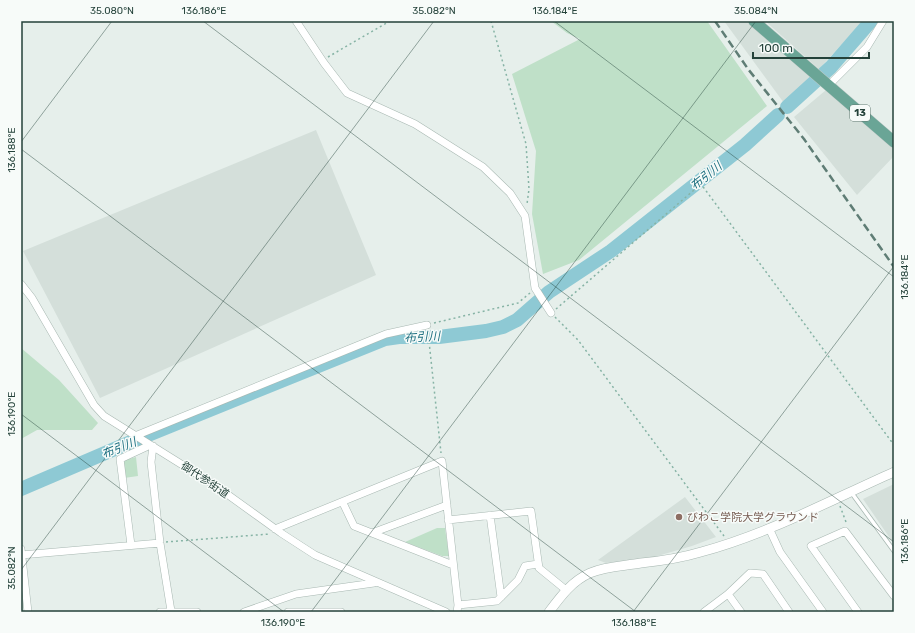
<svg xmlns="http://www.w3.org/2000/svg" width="915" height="633" viewBox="0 0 915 633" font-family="Rubik,'Noto Sans JP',sans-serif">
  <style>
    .built { fill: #d4dfda }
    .green { fill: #bfe0c8 }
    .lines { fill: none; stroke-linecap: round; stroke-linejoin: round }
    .river { stroke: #8ec9d4; stroke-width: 14 }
    .service-casing { stroke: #a8b8b2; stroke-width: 5 }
    .minor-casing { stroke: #a8b8b2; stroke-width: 8 }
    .tertiary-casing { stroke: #a8b8b2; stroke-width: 10 }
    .primary-casing { stroke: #c2cac8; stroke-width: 12 }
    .path { stroke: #86b3a5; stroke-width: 1.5; stroke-dasharray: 2 3; stroke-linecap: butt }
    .service { stroke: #fff; stroke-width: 3.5 }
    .minor { stroke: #fff; stroke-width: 7 }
    .tertiary { stroke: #fff; stroke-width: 9 }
    .primary { stroke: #6aa596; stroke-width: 11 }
    .rail { stroke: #5f7d75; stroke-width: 2.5; stroke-dasharray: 8 4; stroke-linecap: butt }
    .ticks { fill: none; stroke: #24423a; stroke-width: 1; stroke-opacity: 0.45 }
    .education-dot { fill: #8d6e63; stroke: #f7fbf9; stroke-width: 1.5 }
    .labels { text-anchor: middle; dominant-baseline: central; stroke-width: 3; stroke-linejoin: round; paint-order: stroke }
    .shield { fill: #f7fbf9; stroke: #637a73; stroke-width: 1 }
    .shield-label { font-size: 10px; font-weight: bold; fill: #24423a }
    .street-label { font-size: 11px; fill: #24423a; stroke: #f7fbf9 }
    .education-label { font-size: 11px; fill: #785e54; stroke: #f7fbf9; text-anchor: start }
    .water-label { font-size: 12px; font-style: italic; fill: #1c6f80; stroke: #f7fbf9 }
    .neatline { fill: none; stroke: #24423a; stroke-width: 1.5 }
    .ticks-label { font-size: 10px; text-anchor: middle; fill: #24423a }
  </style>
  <rect width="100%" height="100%" fill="#e6efeb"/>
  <!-- built -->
  <path class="built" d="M724,21H753L813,77L784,103Z
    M765,21H863L819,69Z
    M826,90L894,149V156L857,195L794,117Z
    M316,130L376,275L100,398L23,251Z
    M894,484V544L863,499Z
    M685,497L716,537L692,546L647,559L606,563L598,560Z"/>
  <!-- green -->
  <path class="green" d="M551,21H707L767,106L579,260L543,274L532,214L536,151L512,74L580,39L567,33Z
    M21,348L59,380L98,423L92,430H37L21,439Z
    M136,457L138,476L124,478L123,465L125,460Z
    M437,528H445L449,556H442L405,542Z"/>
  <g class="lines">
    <!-- river -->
    <path class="river" d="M787,107L831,67L871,21
      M21,489L138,439L385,339L399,337H439L486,331L503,327L517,320L549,292L611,251L745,145L778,115"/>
    <defs>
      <path id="service" d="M851,492L894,551"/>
      <path id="minor" d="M296,21L324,63L347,93L415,124L483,167L510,193L525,216L535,288L551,313
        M828,86L867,47L883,21
        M21,284L32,298L94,405L104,416L213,484L281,533L315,555L446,612
        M135,436L386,334L427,325
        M343,503L354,526L453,565
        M490,515L501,597
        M448,520L531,511L539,568L566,590
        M769,528L780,552L823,612
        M275,529L442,461L458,605L457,612
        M372,533L447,505
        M131,545L120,459L148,446H153L151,462L160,543L171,611
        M21,549L28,612
        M21,555L160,543
        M728,594L741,612
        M458,605L497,601L518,580L525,566L538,564
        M160,612H197
        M244,612L296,594L374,583
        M288,612H341
        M704,612L728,594L750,573L763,574L789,612
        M858,612L811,546L845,531L894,596"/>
      <path id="tertiary" d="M549,612C561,596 572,581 590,573C606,566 624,566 641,563C661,561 681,558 701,552C768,534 831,500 894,472"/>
      <path id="primary" d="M754,21L894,142"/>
    </defs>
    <!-- service casing -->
    <use href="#service" class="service-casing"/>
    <!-- minor casing -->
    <use href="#minor" class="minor-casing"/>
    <!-- tertiary casing -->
    <use href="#tertiary" class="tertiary-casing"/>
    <!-- primary casing -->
    <use href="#primary" class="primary-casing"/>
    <!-- path -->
    <path class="path" d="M491,21L526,144L529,189L527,204
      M328,57L390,21
      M556,309L701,184L894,445
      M555,317L578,340L724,536
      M434,323L518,303L530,293
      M428,332L441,453
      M840,506L846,522
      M166,542L270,534"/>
    <!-- service -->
    <use href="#service" class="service"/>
    <!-- minor -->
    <use href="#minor" class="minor"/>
    <!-- tertiary -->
    <use href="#tertiary" class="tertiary"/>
    <!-- primary -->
    <use href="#primary" class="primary"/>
    <!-- rail -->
    <path class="rail" d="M715,21L748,69L804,139L894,267"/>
  </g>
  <!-- ticks -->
  <path class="ticks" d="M203,21L894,542M554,21L894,277M21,142L112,21M21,149L636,612M21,414L284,612M21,570L434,21M311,612L756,21M633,612L894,266"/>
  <!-- markers -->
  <circle class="education-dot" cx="679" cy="517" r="4"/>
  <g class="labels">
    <!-- shield labels -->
    <rect class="shield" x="850" y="105" width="20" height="16" rx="3"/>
    <g class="shield-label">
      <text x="860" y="113">13</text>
    </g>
    <!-- street labels -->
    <g class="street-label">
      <text transform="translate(205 480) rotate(34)">御代参街道</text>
    </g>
    <!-- education labels -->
    <g class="education-label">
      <text x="687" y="517">びわこ学院大学グラウンド</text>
    </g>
    <!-- water labels -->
    <g class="water-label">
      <text transform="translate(706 176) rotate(-39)">布引川</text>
      <text transform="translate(422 337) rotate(-3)">布引川</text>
      <text transform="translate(119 448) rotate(-22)">布引川</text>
    </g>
  </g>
  <!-- border -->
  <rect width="915" height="633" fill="none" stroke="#f7fbf9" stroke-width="44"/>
  <!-- scale -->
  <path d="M753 52v6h116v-6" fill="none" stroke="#24423a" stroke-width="2"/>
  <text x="759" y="52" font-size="12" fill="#24423a" stroke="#f7fbf9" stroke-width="3" paint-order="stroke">100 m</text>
  <rect x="22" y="22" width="871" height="589" class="neatline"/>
  <g class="ticks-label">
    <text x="112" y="14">35.080°N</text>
    <text x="204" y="14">136.186°E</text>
    <text x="434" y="14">35.082°N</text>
    <text x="555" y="14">136.184°E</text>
    <text x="756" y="14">35.084°N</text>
    <text transform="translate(11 150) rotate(-90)" y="4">136.188°E</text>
    <text transform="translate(904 277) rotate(-90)" y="4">136.184°E</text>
    <text transform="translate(11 414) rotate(-90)" y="4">136.190°E</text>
    <text transform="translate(904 541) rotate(-90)" y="4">136.186°E</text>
    <text transform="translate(11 568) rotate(-90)" y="4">35.082°N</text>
    <text x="283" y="626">136.190°E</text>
    <text x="634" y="626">136.188°E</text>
  </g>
</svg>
